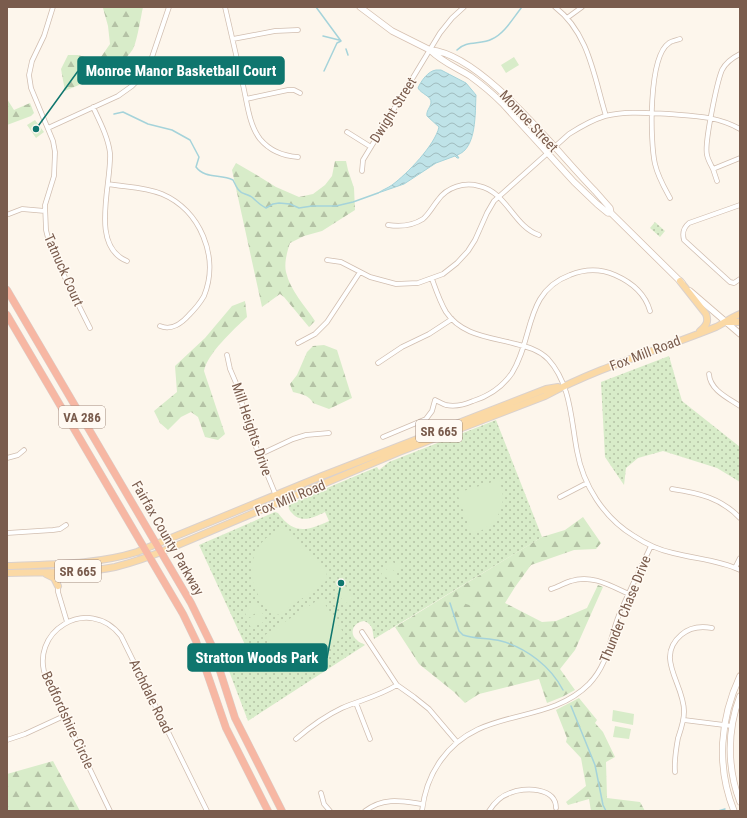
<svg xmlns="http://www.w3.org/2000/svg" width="747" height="818" viewBox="0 0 747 818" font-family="'Roboto Condensed',sans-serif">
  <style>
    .green { fill: url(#green-dots) }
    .forest { fill: url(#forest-firs) }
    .pitch { fill: #d8ecc9 }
    .water { fill: url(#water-waves); stroke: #a5d3da }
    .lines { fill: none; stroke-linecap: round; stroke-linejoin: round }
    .stream { stroke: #a5d3da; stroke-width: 1.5 }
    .street-casing { stroke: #d1beb0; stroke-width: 5.5 }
    .secondary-casing { stroke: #d6c0b0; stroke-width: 7 }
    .primary-casing { stroke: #dad1cd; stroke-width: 8 }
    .highway-casing { stroke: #dad1cd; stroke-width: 8 }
    .street { stroke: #fff; stroke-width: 4 }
    .secondary { stroke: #fff; stroke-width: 5.5 }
    .primary { stroke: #fbd9a5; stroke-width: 6 }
    .highway { stroke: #f7b7a3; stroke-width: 7 }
    .labels { text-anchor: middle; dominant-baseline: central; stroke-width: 3; stroke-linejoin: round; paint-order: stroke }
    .shield { fill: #fffaf3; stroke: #a28b7f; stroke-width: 1 }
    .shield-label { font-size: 13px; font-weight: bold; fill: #7a5c4d }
    .street-label { font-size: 14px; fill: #7a5c4d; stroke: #fffaf3 }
    .leader { fill: none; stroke: #0f766e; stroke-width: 1.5 }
    .callout-dot { fill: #0f766e; stroke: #fffaf3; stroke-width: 1.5 }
    .callout { fill: #0f766e; stroke: #0f766e; stroke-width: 1.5 }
    .callout-label { font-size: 15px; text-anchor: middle; font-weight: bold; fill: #fff }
  </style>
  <defs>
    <pattern id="green-dots" width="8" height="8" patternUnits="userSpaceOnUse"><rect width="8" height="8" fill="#d8ecc9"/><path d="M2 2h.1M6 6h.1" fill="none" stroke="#b4c2a5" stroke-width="1.8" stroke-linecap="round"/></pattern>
    <pattern id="forest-firs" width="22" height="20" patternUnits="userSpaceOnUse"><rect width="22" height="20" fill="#d8ecc9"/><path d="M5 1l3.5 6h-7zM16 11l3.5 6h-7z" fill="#b4c2a5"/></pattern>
    <pattern id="water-waves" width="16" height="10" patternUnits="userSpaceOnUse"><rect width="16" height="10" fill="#bfe3e8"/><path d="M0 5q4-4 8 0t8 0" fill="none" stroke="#a0bbbe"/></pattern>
  </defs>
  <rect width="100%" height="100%" fill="#fdf6ec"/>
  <!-- green -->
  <path class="green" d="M655,222L665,231L660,237L650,228Z
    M669,356L682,401L740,447V482L717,468L663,451L638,458L626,468L624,485L605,457L601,382Z
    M496,420L542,537L374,639C372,631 374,625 364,621C354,622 348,633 357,640C359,643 363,643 365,645L248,721L229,671L252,660L199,545L275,512L278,513C294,535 307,531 329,521L325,512C315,517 301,524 292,513C289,510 288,508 289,504L377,467L379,470L389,462Z"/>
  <!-- forest -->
  <path class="forest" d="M101,7H143C141,16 137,42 133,49C120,70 87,81 65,91L61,69L68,55H78L91,59L101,57L110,44L108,26L103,8Z
    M7,99L14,110L30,103L34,113L31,116L7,125Z
    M335,161H346L348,170L354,188L355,210L322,231L304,236L290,243C287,252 284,263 286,272C290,290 305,306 315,321L309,327L284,297L280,294L262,307L232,170L236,163L255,174L276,187L299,197L313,194L325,185L332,176Z
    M245,301L247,317C234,329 207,354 204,371L225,434L218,440L205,437L198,417L191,412L181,417L168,430L160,423L154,411L177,392L175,366L205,338L232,306Z
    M324,345L337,350L352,398L329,409L313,403C309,395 301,394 293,392L290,384L297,375L307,352L313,346Z
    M583,517L601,543L596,549L574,550L531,565L515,587L505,603L542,622L556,621L587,608L598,585L603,587L575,650L560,669L575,690L562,697L547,703L539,679L479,694L465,703L454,692L419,664L395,627L542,537L565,530Z
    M579,698L597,720L595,723L603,732L615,757L606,762L607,798L640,802L645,811H591L589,799L568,805L566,802L586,786L581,758L566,742L567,738L556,710Z
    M53,761L80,811H7V774Z"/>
  <!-- pitch -->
  <path class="pitch" d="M514,57L519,65L506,73L501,65Z
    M35,120L44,132L36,138L27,125Z
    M499,480C510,506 497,525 472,535L458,496L460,492Z
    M286,527L327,571L326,581L313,591L278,615C240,591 243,541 286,527Z
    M388,560L401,566L398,573L385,566Z
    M384,568L397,575L394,581L381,575Z
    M343,583L353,598L345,604L335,589Z
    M460,592L474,596L472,606L457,601Z
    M321,598L345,635L289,673L265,635Z
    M257,602L261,611L247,617L243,609Z
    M262,612L266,621L251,628L247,619Z
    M613,710L634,714L633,725L612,721Z
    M615,726L631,729L629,739L613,737Z"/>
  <!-- water -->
  <path class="water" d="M436,70H441L466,83L476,95C475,112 477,149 457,155L459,158H457L455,156L436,163L404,184L378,193C382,190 388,188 392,185C407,174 435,145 439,127L427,116C426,111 430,108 431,103C432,96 421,94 418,88C421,81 428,71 436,70Z"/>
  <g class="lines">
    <!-- stream -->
    <path class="stream" d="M316,7L341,41
      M323,36L339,40
      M346,49L348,55
      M457,50C466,40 481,45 492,39C505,33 513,18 522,7
      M324,71L337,43L341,41
      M114,114L123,112L148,124L172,130L190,140L199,157L196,167C205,179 220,174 233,180C236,186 238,192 245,194C248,195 251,196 253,198C258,203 260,205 266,208L273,204L279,203L290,204L299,208L312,206H336L353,202L378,193
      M450,603L459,631L463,635C474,639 489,638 501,641C527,648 551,667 563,690
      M571,706L595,765L603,805L606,811
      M718,811L725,809"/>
    <defs>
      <path id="street" d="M53,7L44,36L32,61L29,75L31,88L53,141L55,152L54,176L45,205L46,230L50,246L71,290L90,328
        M225,7C231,33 237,59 243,85C247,102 249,125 260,139C270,151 283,156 298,157
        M555,7C589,33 594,77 606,116
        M567,18L582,7
        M233,39L275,31L298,30
        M740,54C732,58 726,62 722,70C717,82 704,144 707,155C708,160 711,165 713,169L740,158
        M246,99L288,90H294L300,93
        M93,107C100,122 108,137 110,153C112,183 89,246 127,261
        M48,128L118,96L132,86L141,77L150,63L169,7
        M347,132L371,147
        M713,169L717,181
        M362,171L363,160L440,33L452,18L464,7
        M108,184C125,187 145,187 162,194C200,210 220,257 204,296C200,303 195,309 189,315C182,323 171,331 160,326
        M670,198C664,187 658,177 655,164C650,142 648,57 669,43C671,41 677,40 680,39
        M740,205L689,223C683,228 682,233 684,240L730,282L734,283L740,279
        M9,214L22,209L45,211
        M388,225C401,227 412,226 423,219C429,214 433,206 438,200C447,187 464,182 479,186C507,192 514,227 539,235
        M327,260L341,262L370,277L396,284L418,283L443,274L457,263L468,251L475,240L487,213L494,201L569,134C580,127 592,120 605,116C626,111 647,113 669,114C694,116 717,116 740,129
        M432,279C436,290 440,302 446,312C462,336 491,337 516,344C528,347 539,350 548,359C571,384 571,420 577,451C583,485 604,518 634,536C646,544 659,550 673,553C696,559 719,560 740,570
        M298,343L315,334L327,322L360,272
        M227,355L230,369L236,383L251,435L279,503
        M378,363L402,347L429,334L452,319
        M709,374C710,390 728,398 740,406
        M383,437L426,419L432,411L435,400C439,402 443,404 446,405C455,407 466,404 473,401C489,396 503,386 512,373C534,338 524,292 570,275C585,269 601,269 615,275C631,282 645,293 650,311
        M259,455L293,439L306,435L329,433
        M7,458L18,455L24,450
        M672,489C699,493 721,498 740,518
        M560,497L587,483
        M7,533L53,530L60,529L66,525
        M58,564V592L67,622
        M735,568L740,558
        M551,589C558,587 564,583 571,581C592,574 611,586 629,594
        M362,632L397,685L414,697L429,709L457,742
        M356,703L370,739
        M684,720L732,726
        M296,739C310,727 325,716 342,708C361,700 379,696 397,685
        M7,740L25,734L64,716
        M675,772C674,761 676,749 678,738C681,729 684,721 684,712C685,685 654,658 681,635C690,627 701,626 712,628
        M321,793L324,804L330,811
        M110,811L47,680C26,632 89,594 121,636L207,811
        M365,811C384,797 401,801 422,804
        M422,811C424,793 430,775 441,760C480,705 546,727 589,684C609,663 609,640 619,615C629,592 640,569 651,546
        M489,811C494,803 501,796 510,793C524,787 556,787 556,808"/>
      <path id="secondary" d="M360,7L392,31L430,50C442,62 457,68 470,76C481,84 492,93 502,103L574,182L597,204L608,213H611
        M430,50C483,54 558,154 595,191L610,208L611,213L682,283
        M690,291L740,334
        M740,696C727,730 727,768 740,802
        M734,811C716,766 720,719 740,676"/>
      <path id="primary" d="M680,281L706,314C709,322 706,326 700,331
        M727,322H740
        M7,566C51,564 95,565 137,552L322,476L546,389L558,387
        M7,573C43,572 80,574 115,567C135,562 154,555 173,547L399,452L545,396C599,367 659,350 716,327C724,323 732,317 740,314
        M46,574L54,578L58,586"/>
      <path id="highway" d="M7,290L191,603L212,646L235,718L282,811
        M7,315L183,614L196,641L226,728L268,811"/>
    </defs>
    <!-- street casing -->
    <use href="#street" class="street-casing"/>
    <!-- secondary casing -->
    <use href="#secondary" class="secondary-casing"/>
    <!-- primary casing -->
    <use href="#primary" class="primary-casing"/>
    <!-- highway casing -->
    <use href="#highway" class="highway-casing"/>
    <!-- street -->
    <use href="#street" class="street"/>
    <!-- secondary -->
    <use href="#secondary" class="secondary"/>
    <!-- primary -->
    <use href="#primary" class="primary"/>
    <!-- highway -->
    <use href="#highway" class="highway"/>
  </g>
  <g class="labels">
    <!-- shield labels -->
    <g class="shield">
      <rect x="59" y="406" width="46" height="22" rx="3"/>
      <rect x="416" y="420" width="46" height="22" rx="3"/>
      <rect x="55" y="560" width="46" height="22" rx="3"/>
    </g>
    <g class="shield-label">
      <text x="82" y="417">VA 286</text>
      <text x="439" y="431">SR 665</text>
      <text x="78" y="571">SR 665</text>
    </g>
    <!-- street labels -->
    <g class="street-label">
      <text transform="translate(393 110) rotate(-58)">Dwight Street</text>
      <text transform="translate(529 121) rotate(47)">Monroe Street</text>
      <text transform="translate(64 270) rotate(66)">Tatnuck Court</text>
      <text transform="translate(645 353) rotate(-21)">Fox Mill Road</text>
      <text transform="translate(252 429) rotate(71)">Mill Heights Drive</text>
      <text transform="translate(290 498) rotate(-22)">Fox Mill Road</text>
      <text transform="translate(168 538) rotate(60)">Fairfax County Parkway</text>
      <text transform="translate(625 609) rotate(-68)">Thunder Chase Drive</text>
      <text transform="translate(151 696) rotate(64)">Archdale Road</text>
      <text transform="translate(68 720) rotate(65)">Bedfordshire Circle</text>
    </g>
  </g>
  <!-- callouts -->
  <path class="leader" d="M36 129L78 71M341 583L327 658"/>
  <g class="callout-dot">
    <circle cx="36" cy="129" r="4"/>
    <circle cx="341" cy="583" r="4"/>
  </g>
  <g class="callout">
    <rect x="78" y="57" width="206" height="27" rx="4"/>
    <rect x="188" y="644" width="139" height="27" rx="4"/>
  </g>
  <g class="callout-label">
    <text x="181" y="76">Monroe Manor Basketball Court</text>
    <text x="257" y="663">Stratton Woods Park</text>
  </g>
  <!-- border -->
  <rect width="747" height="818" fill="none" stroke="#7a5c4d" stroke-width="16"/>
</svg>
